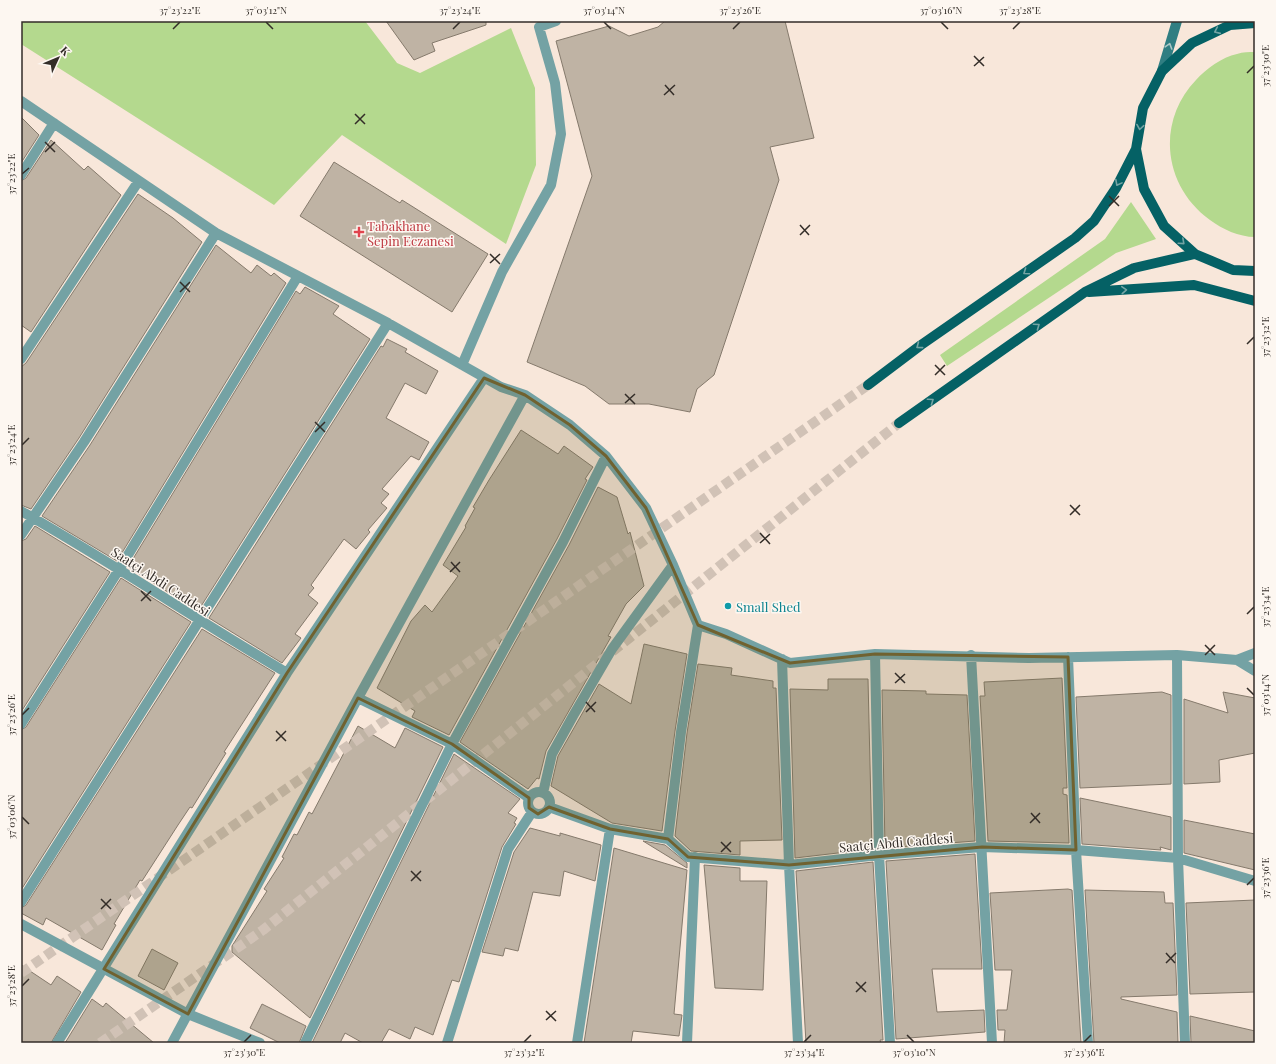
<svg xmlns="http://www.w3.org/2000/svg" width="1276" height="1064" viewBox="0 0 1276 1064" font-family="'Playfair Display',serif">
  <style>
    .green { fill: #b4d98e }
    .building { fill: #bfb3a4; stroke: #857a6c }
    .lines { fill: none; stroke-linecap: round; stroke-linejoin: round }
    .primary-tunnel { stroke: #d1c2b6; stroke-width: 10; stroke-dasharray: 10 5; stroke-linecap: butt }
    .minor { stroke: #74a2a4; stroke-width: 10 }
    .tertiary { stroke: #74a2a4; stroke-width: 10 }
    .secondary { stroke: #307e82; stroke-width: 10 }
    .primary { stroke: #056165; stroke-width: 10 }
    .oneway { stroke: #75a4a4 }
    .oneway2 { stroke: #abc7c5 }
    .marked { fill: #706230; fill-opacity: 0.2; stroke: #706230; stroke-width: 3; stroke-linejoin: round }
    .ticks { fill: none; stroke: #332d28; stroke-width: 1.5 }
    .health-dot { fill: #e0444e; stroke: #fdf7f1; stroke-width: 1.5 }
    .culture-dot { fill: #0f9aa8; stroke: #fdf7f1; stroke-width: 1.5 }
    .labels { text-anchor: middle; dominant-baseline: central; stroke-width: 3; stroke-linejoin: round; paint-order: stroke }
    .health-label { font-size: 13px; fill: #be3a42; stroke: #fdf7f1; text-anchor: start }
    .street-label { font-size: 13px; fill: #332d28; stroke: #fdf7f1 }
    .culture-label { font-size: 13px; fill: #0d838f; stroke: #fdf7f1; text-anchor: start }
    .neatline { fill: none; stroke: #332d28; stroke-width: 1.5 }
    .ticks-label { font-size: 10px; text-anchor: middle; fill: #332d28 }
  </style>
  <rect width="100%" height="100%" fill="#f8e7da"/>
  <!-- green -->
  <path class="green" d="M21,21H365L397,63L420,73L511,28L535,88L536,165L506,244L342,135L274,205L21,44Z
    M1255,52V237C1239,237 1222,229 1210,220C1163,186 1156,122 1196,80C1206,69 1222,57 1237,54C1243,52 1249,52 1255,52Z
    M1131,202L1156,239L1116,253L947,366L940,355L1105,239Z"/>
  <!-- building -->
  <path class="building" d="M386,21H486V25L432,43L435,51L414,60Z
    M665,21H785L814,138L770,147L779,180L714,375L697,389L690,412L649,404H609L585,386L527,362L592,176L556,41L609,26L629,36L658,27Z
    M21,117L39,135L21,163Z
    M51,140L84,170L88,166L121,195L31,332L21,325V181L26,178Z
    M334,162L400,203L402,200L488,254L452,312L300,216Z
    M138,194L173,218L202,242L79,438L31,509L21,505V367L26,363Z
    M216,245L251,273L257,265L271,276L274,273L286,283L117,561L42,516L90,445Z
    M305,287L339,306L333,314L370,339L198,611L128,567L296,291L300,294Z
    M387,339L407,349L405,352L438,371L426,394L405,383L386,418L429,442L419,460L411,456L382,489L389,494L381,503L387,508L368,530L370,532L356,549L344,539L311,585L314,588L308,595L318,603L295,634L301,638L282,663L209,618L381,346L383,347Z
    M521,430L558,454L564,446L593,467L585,479L587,480L557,539L449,735L412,717L415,711L377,688L411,621L425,605L432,612L458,576L443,565L466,527L465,526L475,508L473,507L489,480Z
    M598,487L617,497L628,534L630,532L644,586L626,604L608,636L611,637L546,751L539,779L537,778L528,789L460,742L569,545Z
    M35,526L110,572L21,712V541L26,539Z
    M121,578L191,622L21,890V730L26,727Z
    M202,629L275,673L224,752L226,753L192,808L190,807L178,825L142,881L140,880L114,924L116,925L102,950L46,918L43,925L21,913V908L26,905Z
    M644,644L687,654L675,731L662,831L612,823L551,786L558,756L599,684L631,704Z
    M698,664L732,668L731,675L773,681V688H776L782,840L740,841V855L691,851L675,836L687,733Z
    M1062,678L1067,788H1063V794L1067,795L1069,843L988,841L980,696H985L984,682Z
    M828,679H868L872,849L795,858L790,689L828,690Z
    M882,690L926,691V694L967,695L975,841L885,848Z
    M1162,692L1171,695V784L1080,788L1076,697Z
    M1223,692L1255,698V753L1219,760L1220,782L1184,784V699L1228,713Z
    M358,726L395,748L405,728L443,747L310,1018L232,952V946L267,891L264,889L284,858L282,857L294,834L297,835L309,812L312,814Z
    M454,754L520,799L508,813L517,818L514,823L516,824L502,847L459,982L452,980L433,1035L415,1027L410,1039L389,1029L381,1043H363L345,1033L340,1043H312Z
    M1080,798L1171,817V850L1160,847L1161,850L1082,844Z
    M1184,820L1255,834V870L1184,853Z
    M530,828L560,836V833L601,845L595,881L564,871L560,896L533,892L518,951L505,948L503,956L482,952L514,852Z
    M643,841L665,845L687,863V868Z
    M614,848L687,870L674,1014L682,1015L679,1036L633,1031L631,1043H584Z
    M975,854L982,969H932L937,1012L984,1010L985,1032L896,1039L886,861Z
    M873,862L883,1040H880L881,1043H806L796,871Z
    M704,865L740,868V881H767L763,990L715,988Z
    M1068,889L1072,890L1081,1043H1004L1005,1030H998L997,1010H1007L1012,970H995L990,893Z
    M1085,890L1164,892L1165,903H1173L1177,995L1121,997V999L1177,1012L1178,1043H1094Z
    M1255,900V992L1190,994L1186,903Z
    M152,949L178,963L164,990L138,976Z
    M21,965L51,985L57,976L81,992L51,1043H21Z
    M92,999L103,1007L106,1003L154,1043H65Z
    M262,1004L306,1026L299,1043H280L250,1028Z
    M1190,1016L1255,1031V1043H1191Z"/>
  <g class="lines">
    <!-- primary-tunnel -->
    <path class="primary-tunnel" d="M21,973L868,385
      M100,1043L263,930L899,423"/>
    <!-- minor -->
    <path class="minor" d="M21,101L216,233L388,323L501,387L525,395L570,425L606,456L646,508L673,565L698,625L726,634L790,663L875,654L1029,658L1177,655L1237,660L1255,653
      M21,175L54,123
      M21,359L138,182
      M462,365L502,272L551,185L561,134L555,83L539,27L556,21
      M21,511C111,562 197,620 287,673
      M21,535L84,442L216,233
      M875,654L879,855L890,1043
      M971,655L992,1043
      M1177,655L1178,858L1185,1043
      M1068,657L1076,850L1088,1043
      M782,659L789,865L798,1043
      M1237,660L1255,671
      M358,698L452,744L529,798
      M21,724L120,568L298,276
      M528 803a11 11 0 1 1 22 0a11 11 0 1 1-22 0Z
      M543,793L552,754L573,716L612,649L673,565
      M549,807L610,829L668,839L688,857L789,865L879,855L982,847L1076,850L1178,858L1255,881
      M668,839L681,732L698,625
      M21,902L388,323
      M57,1043L287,673L484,378
      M172,1043L358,698L525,395
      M305,1043L452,744L563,542L606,456
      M447,1043L508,849L532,812
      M577,1043L610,829
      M687,1043L695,857"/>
    <!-- tertiary -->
    <path class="tertiary" d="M21,924L188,1014L260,1043"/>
    <!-- secondary -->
    <path class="secondary" d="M1162,71L1177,21"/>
    <!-- primary -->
    <path class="primary" d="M1255,23L1230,25L1192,43L1162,71L1143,108L1136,149L1144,189L1164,226L1195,254L1233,270L1255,271
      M1089,292L1194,285L1255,301
      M868,385L921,345L1075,238L1094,221L1116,188L1136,149
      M899,423L1085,292L1134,268L1195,254"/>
  </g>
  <!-- one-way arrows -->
  <defs><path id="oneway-chevron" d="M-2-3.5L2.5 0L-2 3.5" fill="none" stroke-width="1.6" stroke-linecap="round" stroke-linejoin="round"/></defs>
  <g class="oneway">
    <use href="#oneway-chevron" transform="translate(1217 31) rotate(156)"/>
    <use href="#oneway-chevron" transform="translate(1140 127) rotate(99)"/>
    <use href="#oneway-chevron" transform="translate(1118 183) rotate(118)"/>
    <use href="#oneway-chevron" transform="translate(1182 242) rotate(42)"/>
    <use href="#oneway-chevron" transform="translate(1026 272) rotate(145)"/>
    <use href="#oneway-chevron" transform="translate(1124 290) rotate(-4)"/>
    <use href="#oneway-chevron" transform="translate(1037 326) rotate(-35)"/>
    <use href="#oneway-chevron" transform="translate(919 346) rotate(143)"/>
    <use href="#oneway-chevron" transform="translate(931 401) rotate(-35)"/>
  </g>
  <use class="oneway2" href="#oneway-chevron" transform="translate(1169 46) rotate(-73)"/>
  <!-- marked area -->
  <path class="marked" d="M484,378L525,395L570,425L606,456L646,508L698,625L790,663L875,654L1068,657L1076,850L982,847L789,865L688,857L668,839L610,829L549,807L538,814L529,808V798L452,744L358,698L188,1014L104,969L287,673Z"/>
  <!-- ticks -->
  <path class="ticks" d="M266,22L273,29M604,22L611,29M941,22L948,29M173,29L180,22M453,29L460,22M733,29L740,22M1013,29L1020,22M974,56L984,66M974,66L984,57M1247,73L1254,66M665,85L674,95M664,95L675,85M355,114L365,124M355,124L365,114M45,142L55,152M45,152L55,142M22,174L29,168M1109,196L1119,206M1109,206L1119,196M800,225L809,235M800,235L810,225M490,254L500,264M490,263L500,254M180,282L190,292M180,292L190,282M1247,344L1254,337M935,365L945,375M935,375L945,365M625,394L635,404M625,403L635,394M315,422L325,432M315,432L325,422M22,445L29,438M1070,505L1080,515M1070,515L1080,505M760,533L770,544M760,543L770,534M451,562L460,572M450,572L460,562M141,591L151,601M141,601L151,591M1247,614L1254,607M1205,645L1215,655M1205,655L1215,645M895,673L905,683M895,683L905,674M1247,688L1254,695M586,702L595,712M586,712L596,702M22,715L29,708M276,731L286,741M276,741L286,731M1031,813L1040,823M22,817L29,824M1030,823L1040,813M721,842L731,852M721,852L731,842M411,871L421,881M411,881L421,871M1247,885L1254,878M101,899L111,909M101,909L111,899M1166,953L1175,963M1166,963L1176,953M856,982L866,992M22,986L29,979M856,992L866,982M546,1011L556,1021M546,1020L556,1011M907,1035L914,1042M244,1042L251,1035M524,1042L531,1035M804,1042L811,1035M1084,1042L1091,1035"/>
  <!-- markers -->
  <path class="health-dot" d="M357 226h4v4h4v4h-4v4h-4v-4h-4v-4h4z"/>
  <circle class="culture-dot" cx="728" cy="606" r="4"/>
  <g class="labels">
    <!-- health labels -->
    <g class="health-label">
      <text x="367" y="225">Tabakhane<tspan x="367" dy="15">Sepin Eczanesi</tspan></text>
    </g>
    <!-- street labels -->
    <g class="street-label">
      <text transform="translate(161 581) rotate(33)">Saatçi Abdi Caddesi</text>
      <text transform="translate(896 842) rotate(-5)">Saatçi Abdi Caddesi</text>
    </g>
    <!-- culture labels -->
    <g class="culture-label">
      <text x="736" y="606">Small Shed</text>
    </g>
  </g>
  <!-- border -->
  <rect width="1276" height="1064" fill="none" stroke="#fdf7f1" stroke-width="44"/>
  <!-- north arrow -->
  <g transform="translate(58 58) rotate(46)" stroke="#fdf7f1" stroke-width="3" paint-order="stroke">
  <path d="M0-3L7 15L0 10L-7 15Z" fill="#332d28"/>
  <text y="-6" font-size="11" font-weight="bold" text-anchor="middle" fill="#332d28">K</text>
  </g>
  <rect x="22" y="22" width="1232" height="1020" class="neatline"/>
  <g class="ticks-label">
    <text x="180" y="14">37°23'22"E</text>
    <text x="266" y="14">37°03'12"N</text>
    <text x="460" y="14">37°23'24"E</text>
    <text x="604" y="14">37°03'14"N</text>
    <text x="740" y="14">37°23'26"E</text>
    <text x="941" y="14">37°03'16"N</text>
    <text x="1020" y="14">37°23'28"E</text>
    <text transform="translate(1265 66) rotate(-90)" y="4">37°23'30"E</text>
    <text transform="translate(11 174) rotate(-90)" y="4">37°23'22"E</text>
    <text transform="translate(1265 337) rotate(-90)" y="4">37°23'32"E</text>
    <text transform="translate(11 445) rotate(-90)" y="4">37°23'24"E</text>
    <text transform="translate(1265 607) rotate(-90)" y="4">37°23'34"E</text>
    <text transform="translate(1265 695) rotate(-90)" y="4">37°03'14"N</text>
    <text transform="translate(11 715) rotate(-90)" y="4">37°23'26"E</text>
    <text transform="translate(11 817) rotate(-90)" y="4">37°03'06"N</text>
    <text transform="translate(1265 878) rotate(-90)" y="4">37°23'36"E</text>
    <text transform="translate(11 986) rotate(-90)" y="4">37°23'28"E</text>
    <text x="244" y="1056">37°23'30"E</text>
    <text x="524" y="1056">37°23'32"E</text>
    <text x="804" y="1056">37°23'34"E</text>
    <text x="914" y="1056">37°03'10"N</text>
    <text x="1084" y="1056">37°23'36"E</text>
  </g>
</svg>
